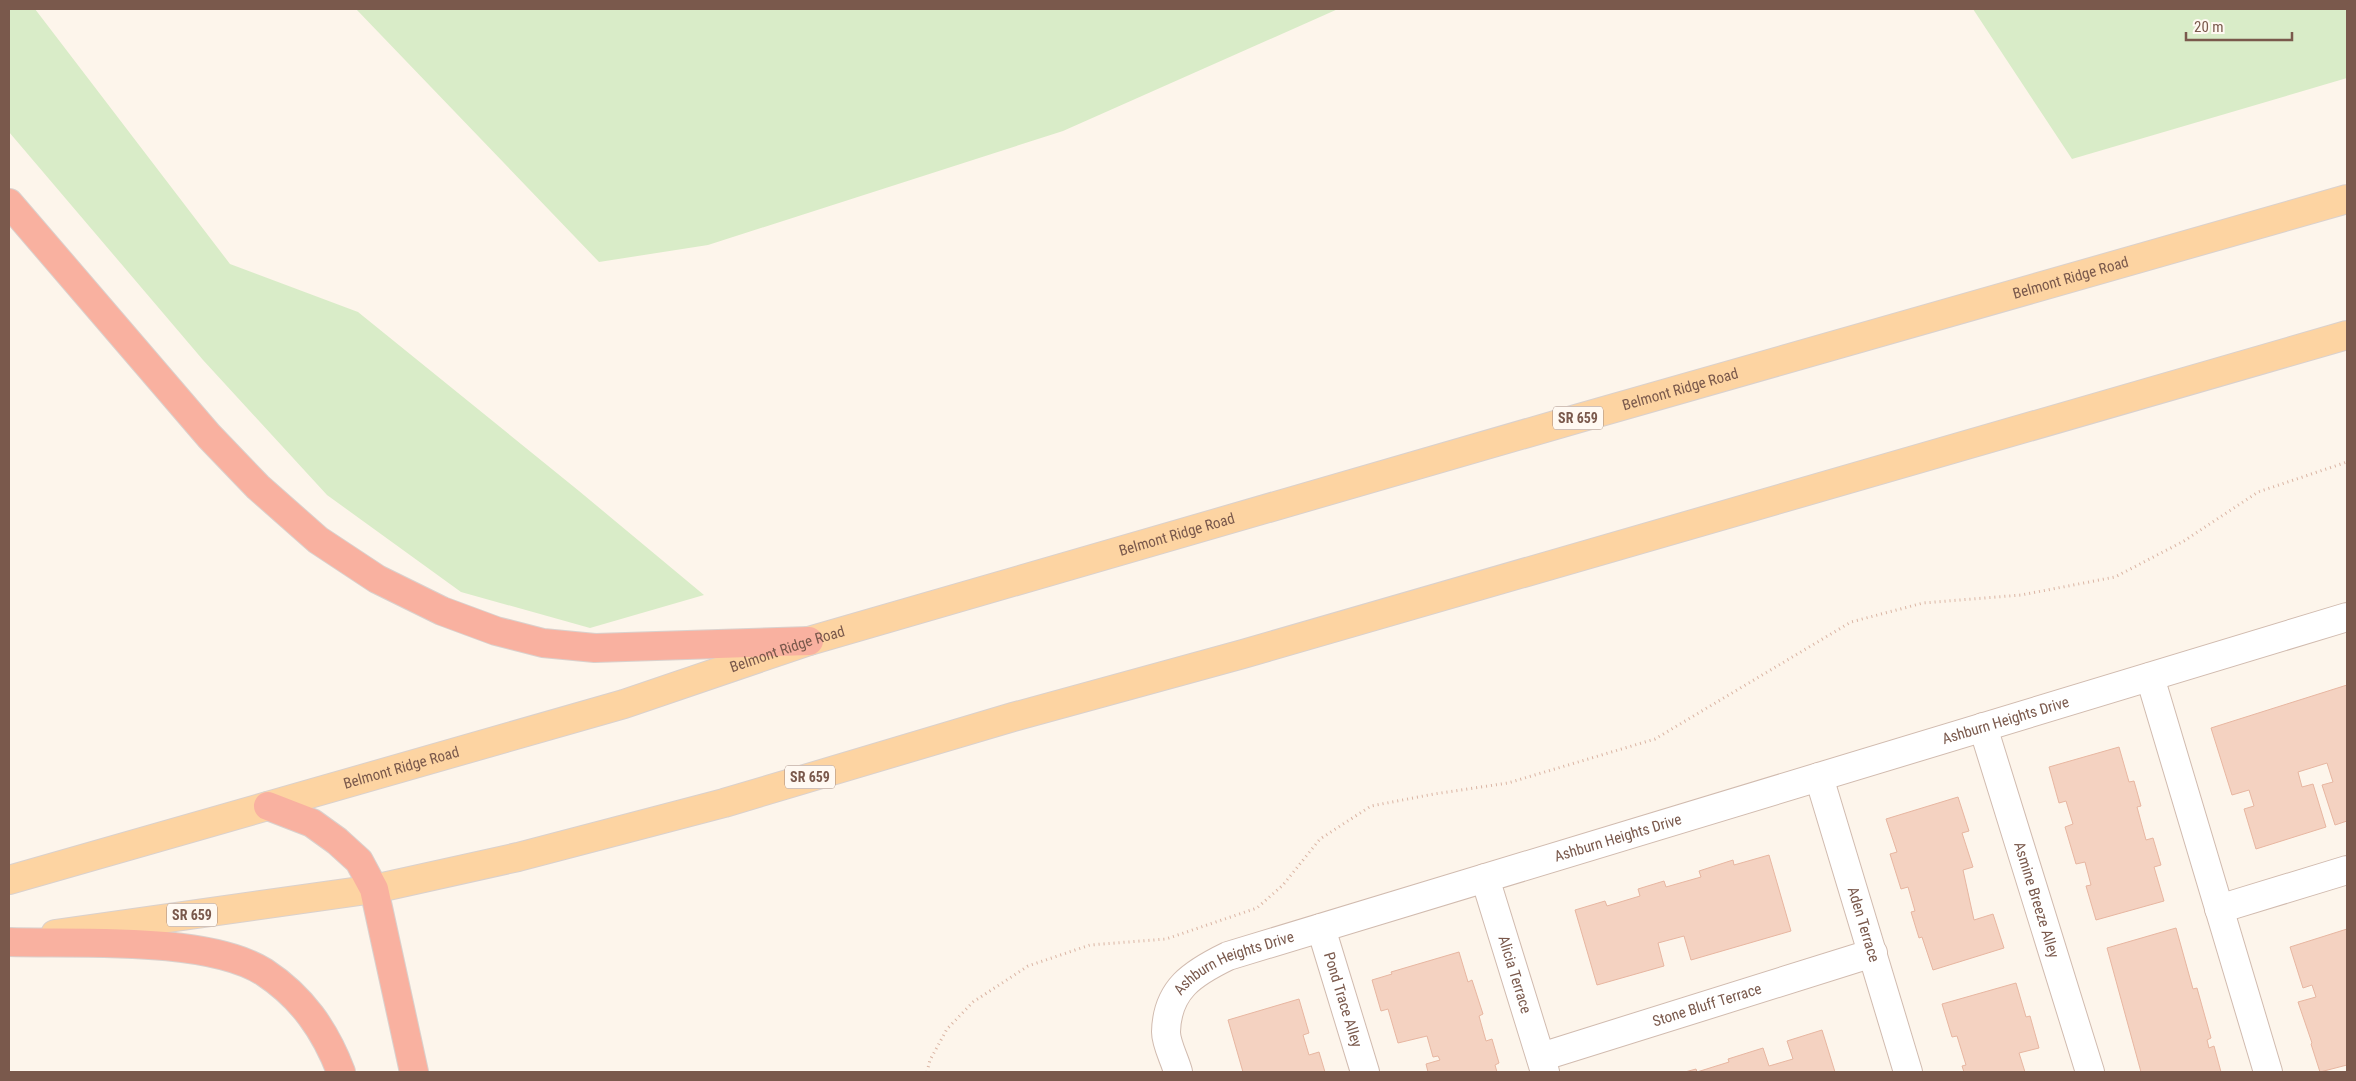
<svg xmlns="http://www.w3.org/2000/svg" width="2356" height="1081" viewBox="0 0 2356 1081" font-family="'Roboto Condensed',sans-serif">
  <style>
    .green { fill: #d9ecc8 }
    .building { fill: #f4d2c1; stroke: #e7b6a1 }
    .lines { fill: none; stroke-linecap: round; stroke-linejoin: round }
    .minor-casing { stroke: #d1bbaf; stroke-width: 30 }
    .major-casing { stroke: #dad1cd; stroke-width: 30 }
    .highway-casing { stroke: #dad1cd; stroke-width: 30 }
    .path { stroke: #dab4a3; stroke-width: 3; stroke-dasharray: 1 4; stroke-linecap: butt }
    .minor { stroke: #fff; stroke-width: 28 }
    .major { stroke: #fdd4a2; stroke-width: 28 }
    .highway { stroke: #f9b1a0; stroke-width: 28 }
    .labels { text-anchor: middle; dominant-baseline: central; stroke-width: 5; stroke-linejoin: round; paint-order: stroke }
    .shield { fill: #fff9f2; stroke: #a2897e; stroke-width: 1 }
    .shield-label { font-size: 14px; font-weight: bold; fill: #7a594c }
    .street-label { font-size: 15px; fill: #7a594c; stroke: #fff9f2 }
  </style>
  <rect width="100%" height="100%" fill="#fdf5eb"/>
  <!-- green -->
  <path class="green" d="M9,9H35L230,264L358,312L579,491L704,595L590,628L461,592L327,495L203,360L9,132Z
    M356,9H1338L1063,131L708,245L599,262Z
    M1973,9H2347V78L2072,159Z"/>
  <!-- building -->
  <path class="building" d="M2347,685V821L2335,825L2322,785L2333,782L2327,763L2298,772L2302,787L2313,784L2326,827L2256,849L2244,809L2254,806L2249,790L2232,795L2211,728Z
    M2119,747L2129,782L2134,781L2141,806L2137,807L2146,840L2153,838L2161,865L2154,867L2164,901L2096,920L2086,886L2091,885L2085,862L2076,864L2065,827L2073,824L2066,801L2059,803L2049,767Z
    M1958,797L1969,831L1962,833L1973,867L1963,870L1974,920L1993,914L2004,948L1933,970L1922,937L1919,938L1911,912L1915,911L1908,887L1901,889L1890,854L1897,852L1886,819Z
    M1769,855L1791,931L1691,960L1684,936L1658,943L1664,966L1597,985L1575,910L1605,901L1607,906L1640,896L1638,889L1664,881L1666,887L1701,877L1699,871L1733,860L1734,865Z
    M2176,928L2193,989L2197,988L2211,1038L2207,1040L2209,1048L2214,1046L2221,1072H2141L2107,948Z
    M2347,929V1065L2320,1072L2311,1044L2312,1043L2298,1002L2316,997L2312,985L2303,988L2290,947Z
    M1459,952L1468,982L1472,980L1483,1014L1479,1016L1486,1041L1492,1039L1499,1063L1495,1065L1497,1072H1428L1426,1064L1440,1060L1438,1056L1433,1057L1427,1036L1398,1043L1388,1009L1381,1011L1372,980L1392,974L1391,972Z
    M2016,983L2026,1017L2030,1016L2039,1048L2019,1053L2025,1072H1964L1962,1066L1966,1065L1957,1036L1952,1037L1942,1004Z
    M1299,999L1309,1033L1303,1035L1309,1055L1319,1052L1325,1072H1243L1228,1020Z
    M1822,1030L1835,1072H1685L1696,1069L1697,1072L1729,1062L1728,1059L1763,1048L1769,1066L1793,1059L1787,1041Z"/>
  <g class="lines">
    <defs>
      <g id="minor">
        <path d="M2150,677L2268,1072"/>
        <path id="s1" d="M1983,727L2090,1072"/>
        <path id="s2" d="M1819,777L1908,1072"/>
        <path id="s3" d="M1485,878L1545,1072"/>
        <path d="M2219,909L2347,870"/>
        <path id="s4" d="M1321,928L1365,1072"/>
        <path id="s5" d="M1541,1057L1873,953"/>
        <path id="s6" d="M1178,1072C1175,1060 1166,1044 1166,1032C1167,989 1193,973 1228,956L2347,617"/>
      </g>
      <g id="major">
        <path id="s7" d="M9,880L624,704L809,641L1576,419L2347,199"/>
        <path d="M55,934L374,889L518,857L724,803L1013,717L1243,654L2347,335"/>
      </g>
      <path id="highway" d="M9,203L209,436L258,487L318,540L377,579L442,611L496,631L543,643L595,648L809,641
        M268,806L312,823L337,841L359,861L374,889L414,1072
        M9,942C77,944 207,936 264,972C302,997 325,1030 341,1072"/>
    </defs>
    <!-- minor casing -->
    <use href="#minor" class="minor-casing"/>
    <!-- major casing -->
    <use href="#major" class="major-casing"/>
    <!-- highway casing -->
    <use href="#highway" class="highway-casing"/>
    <!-- path -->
    <path class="path" d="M927,1072L930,1060L947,1029L973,1002L1028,966L1090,945L1166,939L1257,908L1283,885L1320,839L1371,806L1434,794L1508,783L1655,739L1851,622L1923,603L2021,595L2115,577L2184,541L2258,492L2347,462"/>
    <!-- minor -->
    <use href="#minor" class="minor"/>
    <!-- major -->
    <use href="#major" class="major"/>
    <!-- highway -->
    <use href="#highway" class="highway"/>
  </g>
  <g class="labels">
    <!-- shield labels -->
    <g class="shield">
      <rect x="1553" y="406.5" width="50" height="23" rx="4"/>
      <rect x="785" y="765.5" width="50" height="23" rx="4"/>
      <rect x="167" y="903.5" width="50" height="23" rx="4"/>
    </g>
    <g class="shield-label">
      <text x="1578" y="418">SR 659</text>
      <text x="810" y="777">SR 659</text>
      <text x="192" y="915">SR 659</text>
    </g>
    <!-- street labels -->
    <g class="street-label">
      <text stroke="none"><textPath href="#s7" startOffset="2148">Belmont Ridge Road</textPath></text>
      <text stroke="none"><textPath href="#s7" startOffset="1742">Belmont Ridge Road</textPath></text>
      <text stroke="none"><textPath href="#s7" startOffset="1218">Belmont Ridge Road</textPath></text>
      <text stroke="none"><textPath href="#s7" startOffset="812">Belmont Ridge Road</textPath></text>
      <text stroke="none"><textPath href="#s6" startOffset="959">Ashburn Heights Drive</textPath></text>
      <text stroke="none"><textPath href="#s7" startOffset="408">Belmont Ridge Road</textPath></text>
      <text stroke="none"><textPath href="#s6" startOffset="554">Ashburn Heights Drive</textPath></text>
      <text stroke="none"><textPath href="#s1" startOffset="181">Asmine Breeze Alley</textPath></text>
      <text stroke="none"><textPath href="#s2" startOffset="154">Aden Terrace</textPath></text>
      <text stroke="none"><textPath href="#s6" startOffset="149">Ashburn Heights Drive</textPath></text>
      <text stroke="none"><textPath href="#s3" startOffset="101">Alicia Terrace</textPath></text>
      <text stroke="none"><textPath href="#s4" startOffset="75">Pond Trace Alley</textPath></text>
      <text stroke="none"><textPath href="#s5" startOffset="174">Stone Bluff Terrace</textPath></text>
    </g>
  </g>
  <!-- border -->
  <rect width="2356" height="1081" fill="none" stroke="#7a594c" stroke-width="20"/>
  <!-- scale -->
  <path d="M2186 32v8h106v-8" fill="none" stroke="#7a594c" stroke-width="2.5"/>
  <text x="2194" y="32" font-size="15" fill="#7a594c" stroke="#fff9f2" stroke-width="4" paint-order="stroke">20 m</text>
</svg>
